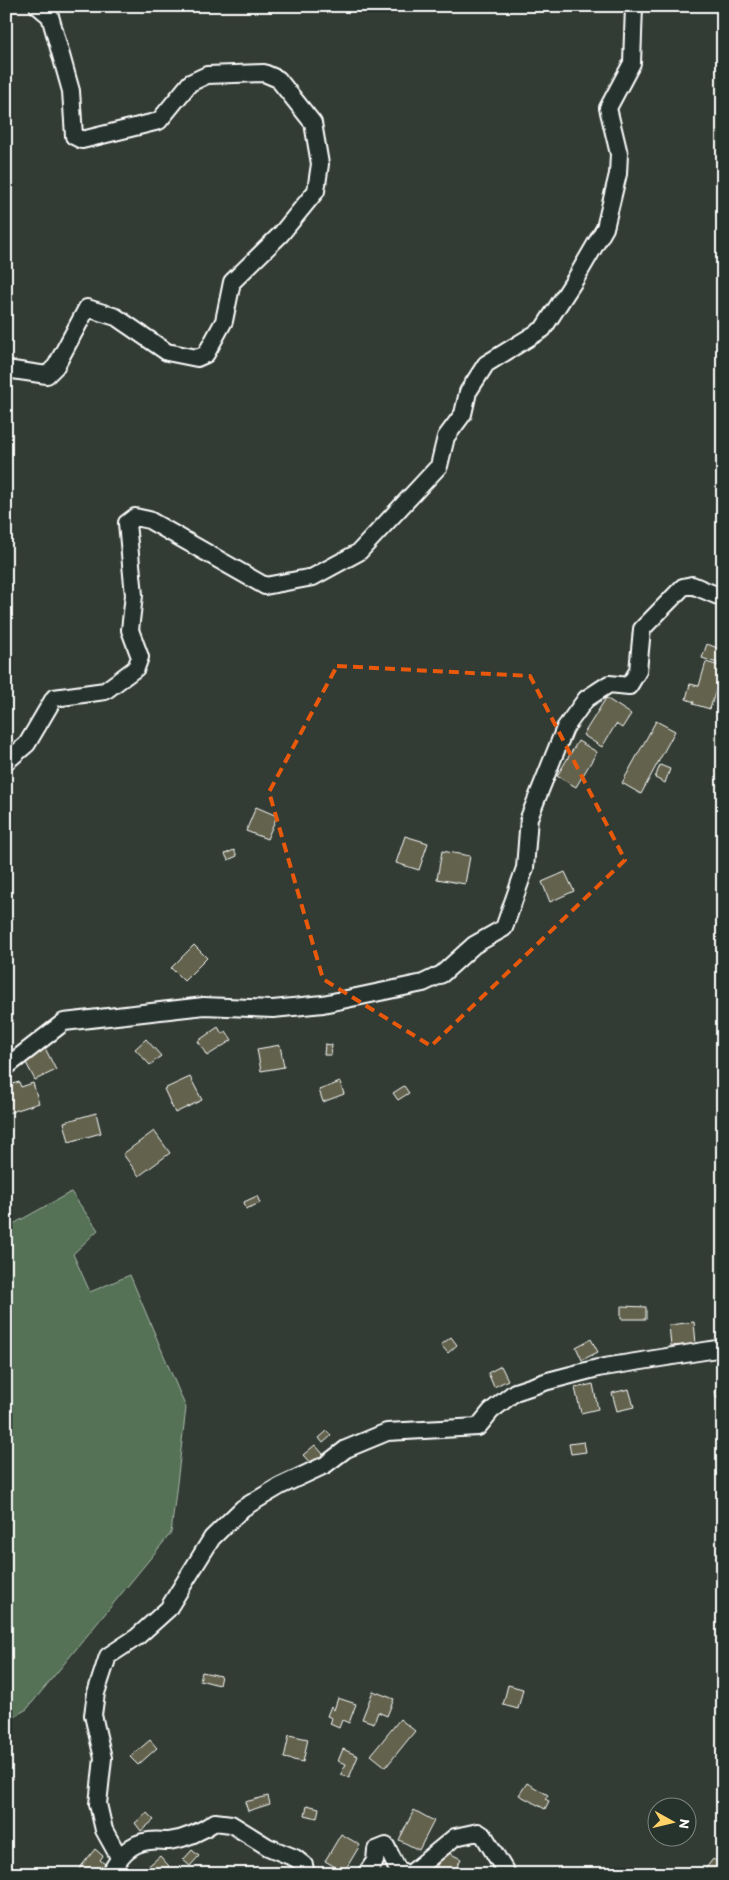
<svg xmlns="http://www.w3.org/2000/svg" width="729" height="1880" viewBox="0 0 729 1880" font-family="Itim,sans-serif">
  <style>
    .green { fill: #557157; stroke: #aab8ab }
    .building { fill: #63624e; stroke: #fff }
    .lines { fill: none; stroke-linecap: round; stroke-linejoin: round }
    .minor-casing { stroke: #fff; stroke-width: 20 }
    .minor { stroke: #26332d; stroke-width: 16 }
    .marked { fill: none; stroke: #e8590c; stroke-width: 4; stroke-dasharray: 10 6; stroke-linejoin: round }
  </style>
  <rect width="100%" height="100%" fill="#323c34"/>
  <filter id="ink" filterUnits="userSpaceOnUse"><feTurbulence type="fractalNoise" baseFrequency=".02" numOctaves="2"/><feDisplacementMap in="SourceGraphic" scale="10" xChannelSelector="R" yChannelSelector="G"/><feConvolveMatrix kernelMatrix="1 2 1 2 8 2 1 2 1" color-interpolation-filters="sRGB"/></filter>
  <g filter="url(#ink)">
    <!-- green -->
    <path class="green" d="M71,1192L98,1230L73,1254L90,1292L130,1275L186,1408L171,1533L27,1709L6,1721V1228Z"/>
    <!-- building -->
    <path class="building" d="M707,644L723,650V665L702,658Z
      M706,662L723,667L710,709L693,704L694,702L686,699L690,684L699,686Z
      M606,698L631,714L622,728L616,724L602,747L583,735Z
      M656,721L675,731L641,794L622,783Z
      M578,741L597,752L576,787L557,776Z
      M660,765L670,769L665,783L655,778Z
      M256,807L277,816L267,839L246,831Z
      M405,836L428,843L419,870L396,863Z
      M234,850L237,856L228,860L225,854Z
      M442,851L470,856L465,884L437,879Z
      M565,872L574,891L550,902L542,882Z
      M194,945L207,958L184,981L171,968Z
      M218,1027L222,1034L226,1031L232,1040L207,1056L198,1041Z
      M146,1039L161,1056L150,1065L135,1049Z
      M325,1044L332,1045L331,1055H324Z
      M280,1045L284,1067L261,1071L257,1049Z
      M45,1048L56,1070L35,1080L24,1059Z
      M190,1077L202,1100L175,1113L164,1089Z
      M19,1082L21,1087L33,1083L39,1103L8,1113L6,1108V1086Z
      M340,1082L344,1094L323,1102L319,1090Z
      M404,1086L409,1093L398,1100L393,1093Z
      M96,1113L101,1133L69,1142L64,1122Z
      M154,1131L170,1153L139,1176L123,1154Z
      M257,1196L260,1203L246,1209L244,1202Z
      M621,1306L646,1307V1319H621Z
      M694,1322L696,1344L671,1346L669,1325Z
      M451,1337L457,1345L448,1353L441,1345Z
      M591,1339L598,1352L582,1360L576,1347Z
      M501,1366L508,1380L494,1387L488,1373Z
      M593,1384L598,1409L581,1413L575,1388Z
      M629,1389L634,1407L617,1411L612,1393Z
      M723,1389V1397L716,1398L715,1390Z
      M327,1431L331,1436L323,1443L319,1438Z
      M584,1442L586,1452L571,1454L569,1444Z
      M315,1445L324,1455L312,1465L303,1455Z
      M202,1672L221,1676L219,1685L200,1680Z
      M508,1685L523,1689L518,1709L503,1705Z
      M373,1691L394,1699L387,1716L378,1712L374,1723L362,1719Z
      M338,1698L356,1704L349,1723L342,1720L339,1728L330,1724L332,1718L327,1716L331,1706L334,1710Z
      M400,1719L415,1731L386,1767L371,1755Z
      M289,1735L308,1739L303,1762L284,1758Z
      M150,1740L157,1748L138,1765L130,1757Z
      M343,1749L358,1756L349,1778L341,1774L346,1764L338,1761Z
      M527,1783L548,1795L545,1799L549,1801L545,1809L519,1795Z
      M268,1796L270,1804L248,1811L245,1802Z
      M307,1805L319,1808L317,1818L305,1815Z
      M414,1810L434,1821L419,1850L399,1840Z
      M147,1813L154,1820L141,1831L135,1823Z
      M341,1834L360,1845L344,1872L325,1861Z
      M95,1849L103,1856L100,1860L105,1864L96,1874L90,1871L88,1874H85L79,1869Z
      M192,1850L199,1856L190,1866L183,1860Z
      M445,1851L461,1859L453,1874H435L433,1873Z
      M160,1856L169,1866L160,1874H149L145,1869Z
      M713,1859L723,1866V1874L702,1873Z"/>
    <g class="lines">
      <defs>
        <path id="minor" d="M6,369L47,375L56,366L87,308L116,317L167,352L197,358L206,354L224,321L232,282L281,234L316,191L320,164L313,123L278,79L264,73L207,75L190,83L159,121L82,140L74,136L71,91L50,16L38,6
          M6,762L27,744L54,698L105,691L136,668L140,657L130,630L134,595L127,523L135,517L149,520L265,586L313,577L359,552L439,466L446,437L463,414L468,392L486,364L543,329L576,278L605,228L618,174L619,154L608,108L632,63L634,6
          M6,1067L64,1022L204,1006L273,1009L323,1004L423,983L442,974L474,945L504,928L525,868L529,818L565,728L586,699L609,684L629,686L638,671L642,629L683,587L692,585L723,598
          M119,1857L104,1830L98,1804L103,1758L93,1715L96,1693L108,1656L137,1637L168,1609L212,1538L243,1508L280,1486L325,1465L346,1449L387,1432L478,1427L491,1411L515,1392L548,1381L598,1368L723,1348
          M110,1874C119,1857 129,1843 149,1841C156,1840 162,1841 169,1841C185,1839 202,1831 215,1822L231,1824L268,1847L295,1858L304,1865L306,1874
          M366,1874L375,1861L376,1850L386,1846L397,1868L405,1874
          M410,1874L455,1837L478,1832L484,1836L507,1874"/>
      </defs>
      <!-- minor casing -->
      <use href="#minor" class="minor-casing"/>
      <!-- minor -->
      <use href="#minor" class="minor"/>
    </g>
  </g>
  <!-- marked area -->
  <path class="marked" d="M337,666L530,676L625,860L431,1046L323,979L269,792Z"/>
  <!-- margin -->
  <rect width="729" height="1880" fill="none" stroke="#26332d" stroke-width="25"/>
  <rect x="12" y="12" width="704" height="1855" fill="none" stroke="#fff" stroke-width="2" filter="url(#ink)"/>
  <!-- north arrow -->
  <g transform="translate(672 1822) rotate(98)"><circle r="24" fill="#26332d" stroke="#7d8581"/>
  <path d="M0-4L9 19L0 12L-9 19Z" fill="#ffd166"/>
  <text y="-8" font-size="14" font-weight="bold" text-anchor="middle" fill="#ffffff">N</text>
  </g>
</svg>
